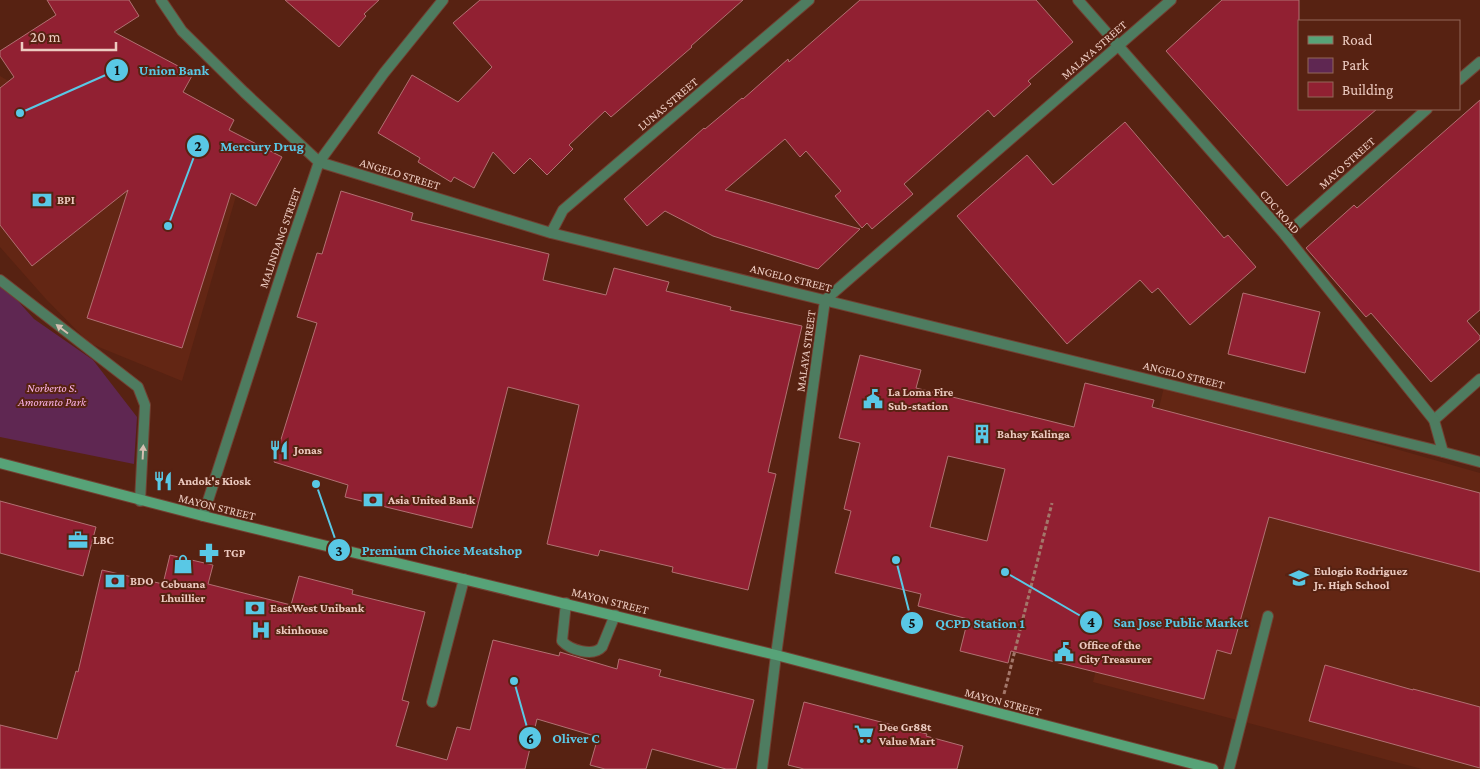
<svg xmlns="http://www.w3.org/2000/svg" width="1480" height="769" viewBox="0 0 1480 769" font-family="'Crimson Pro',serif">
  <style>
    .built { fill: #632614 }
    .green { fill: #5f2752 }
    .building { fill: #912032; stroke: #b17072; fill-rule: evenodd }
    .lines { fill: none; stroke-linecap: round; stroke-linejoin: round }
    .service-casing { stroke: #724032; stroke-width: 12 }
    .minor-casing { stroke: #724032; stroke-width: 12 }
    .tertiary-casing { stroke: #724032; stroke-width: 12 }
    .secondary-casing { stroke: #724032; stroke-width: 12 }
    .path { stroke: #a3776a; stroke-width: 3; stroke-dasharray: 4 2.5; stroke-linecap: butt }
    .service { stroke: #4e7c60; stroke-width: 10 }
    .minor { stroke: #4e7c60; stroke-width: 10 }
    .tertiary { stroke: #4e7c60; stroke-width: 10 }
    .secondary { stroke: #57a378; stroke-width: 10 }
    .oneway { fill: #d5bfb2 }
    .labels { text-anchor: middle; dominant-baseline: central; stroke-width: 4; stroke-linejoin: round; paint-order: stroke }
    .street-label { font-size: 12px; fill: #edcbc1; stroke: #572212 }
    .poi-label { font-size: 12px; font-weight: bold; fill: #edcbc1; stroke: #572212; text-anchor: start }
    .park-label { font-size: 12px; font-style: italic; fill: #f8b0e4; stroke: #572212 }
    .leader { fill: none; stroke: #59c8e5; stroke-width: 2 }
    .callout-dot { fill: #59c8e5; stroke: #572212; stroke-width: 2 }
    .mark-label { font-size: 15px; text-anchor: middle; font-weight: bold; fill: #111 }
    .callout-label { font-size: 14px; text-anchor: middle; font-weight: bold; fill: #59c8e5; stroke: #572212; stroke-width: 4; stroke-linejoin: round; paint-order: stroke }
  </style>
  <rect width="100%" height="100%" fill="#572212"/>
  <!-- built -->
  <path class="built" d="M0,76L146,162L236,196L182,381L89,343L45,298L0,247Z
    M1165,383L1480,473V769H1422L1093,682Z"/>
  <!-- green -->
  <path class="green" d="M0,281L34,319L93,360L137,417L134,464L0,437Z"/>
  <!-- building -->
  <path class="building" d="M47,0H129L139,16L114,32L193,74L183,92L234,120L229,130L282,157L256,206L231,193L182,348L87,318L128,190L32,266L0,225V88L14,77L0,56V51L56,15Z
    M285,0H379L364,14L366,16L339,47Z
    M480,0H743L691,46L692,47L611,117L605,111L569,145L573,149L547,175L530,158L514,174L493,152L474,188L454,177L451,182L418,162L420,158L378,133L412,75L458,102L492,67L453,23Z
    M860,0H1036L1073,42L1028,81L1031,84L994,117L988,110L904,184L913,194L872,229L867,223L862,228L835,196L841,191L806,151L800,157L785,139L725,190L860,229L818,269L713,236L665,211L647,226L624,199L704,128L705,129L742,98L743,99L788,59L789,62Z
    M1222,0H1299V109H1377L1287,186L1166,51Z
    M1480,100V310L1467,321L1480,336V339L1431,382L1371,313L1366,317L1306,248L1354,205L1357,208Z
    M1125,122L1224,238L1228,235L1256,267L1190,325L1158,288L1152,293L1140,280L1067,344L957,216L1027,155L1053,185Z
    M341,191L413,213L411,220L549,254L543,280L606,295L614,268L669,282L666,291L731,307L730,310L802,326L768,472L776,474L748,590L672,572L673,567L600,550L598,556L547,544L579,405L508,387L472,528L345,497L348,485L274,462L317,323L297,317L317,253L322,254Z
    M1243,293L1320,312L1305,373L1228,354Z
    M860,355L921,370L916,388L1074,427L1085,383L1154,400L1152,407L1480,493V572L1269,517L1231,654L1217,650L1204,699L1011,651L1008,663L960,651L968,619L918,606L921,594L835,573L851,511L844,509L860,443L839,438ZM948,456L1005,469L987,541L930,527Z
    M0,501L96,527L83,576L0,553Z
    M170,555L213,565L208,584L291,605L299,576L353,590L352,594L425,612L402,700L409,702L396,746L447,760L457,727L470,730L493,640L559,656L560,652L617,669L619,659L661,670L659,676L754,700L736,769H726L652,749L646,769H605L590,765L598,737L537,719L525,769H0V725L57,739L76,671L78,672L102,570L163,584Z
    M1325,665L1413,690V689L1480,707V768L1309,721Z
    M804,702L927,734L926,736L963,746L957,769H804L788,765Z"/>
  <g class="lines">
    <defs>
      <path id="service" d="M0,280L138,387L145,405L140,501
        M566,603L562,641C570,650 593,657 602,647L615,615
        M432,702L464,579
        M1229,769L1268,616"/>
      <path id="minor" d="M161,0L182,31L244,92L319,162L551,233L1443,452
        M1459,80L1480,62
        M551,233L563,210L809,0
        M1285,235L1427,109
        M1434,420L1480,379
        M203,516L288,253L319,162L384,73L443,0
        M762,769L776,655L825,300L1171,0"/>
      <path id="tertiary" d="M1078,0L1285,235L1434,420L1443,452L1480,462"/>
      <path id="secondary" d="M0,463L203,516L776,655L1213,769"/>
    </defs>
    <!-- service casing -->
    <use href="#service" class="service-casing"/>
    <!-- minor casing -->
    <use href="#minor" class="minor-casing"/>
    <!-- tertiary casing -->
    <use href="#tertiary" class="tertiary-casing"/>
    <!-- secondary casing -->
    <use href="#secondary" class="secondary-casing"/>
    <!-- path -->
    <path class="path" d="M1004,694L1052,503"/>
    <!-- service -->
    <use href="#service" class="service"/>
    <!-- minor -->
    <use href="#minor" class="minor"/>
    <!-- tertiary -->
    <use href="#tertiary" class="tertiary"/>
    <!-- secondary -->
    <use href="#secondary" class="secondary"/>
  </g>
  <!-- one-way arrows -->
  <defs><path id="oneway-solid" d="M-6-.8H1V-3.2L6.5 0L1 3.2V.8H-6Z" transform="scale(1.25)"/></defs>
  <g class="oneway">
    <use href="#oneway-solid" transform="translate(62 329) rotate(-143)"/>
    <use href="#oneway-solid" transform="translate(143 452) rotate(-87)"/>
  </g>
  <!-- icons -->
  <defs>
    <symbol id="bank-bare" viewBox="-9 -9 18 18"><path d="M-6-4H6V4H-6ZM0-2.3a2.3 2.3 0 1 0 0 4.6a2.3 2.3 0 1 0 0-4.6Z" fill="#59c8e5" stroke="#572212" stroke-width="2.5" paint-order="stroke"/></symbol>
    <symbol id="civic-bare" viewBox="-9 -9 18 18"><path d="M-.6-6.5H3V-4.5H.6V-3L4-1V1h2V6H-6V1h2V-1L-.6-3ZM-1.2 2.5V6h2.4V2.5Z" fill="#59c8e5" stroke="#572212" stroke-width="2.5" paint-order="stroke"/></symbol>
    <symbol id="building-bare" viewBox="-9 -9 18 18"><path d="M-4-6H4V6H1V3H-1V6H-4ZM-2.5-4.3h1.7v1.8h-1.7ZM.8-4.3h1.7v1.8H.8ZM-2.5-1h1.7V.8h-1.7ZM.8-1h1.7V.8H.8Z" fill="#59c8e5" stroke="#572212" stroke-width="2.5" paint-order="stroke"/></symbol>
    <symbol id="restaurant-bare" viewBox="-9 -9 18 18"><path d="M-5-6h1v4h1v-4h1v4h1v-4h1v5L-1.5 .5V6h-2V.5L-5-1ZM5-6V6H3V1.5H1.5Q1.5-4 5-6Z" fill="#59c8e5" stroke="#572212" stroke-width="2.5" paint-order="stroke"/></symbol>
    <symbol id="office-bare" viewBox="-9 -9 18 18"><path d="M-6-3h4V-5.5h4V-3h4V5H-6ZM-1-4.5V-3h2v-1.5ZM-6 0V1H6V0Z" fill="#59c8e5" stroke="#572212" stroke-width="2.5" paint-order="stroke"/></symbol>
    <symbol id="pharmacy-bare" viewBox="-9 -9 18 18"><path d="M-2-6h4v4h4v4h-4v4h-4v-4h-4v-4h4Z" fill="#59c8e5" stroke="#572212" stroke-width="2.5" paint-order="stroke"/></symbol>
    <symbol id="shop-bare" viewBox="-9 -9 18 18"><path d="M-5-2.5h2.3a2.7 3.5 0 0 1 5.4 0H5L5.5 6h-11ZM-1.5-2.5h3a1.5 2.3 0 0 0-3 0Z" fill="#59c8e5" stroke="#572212" stroke-width="2.5" paint-order="stroke"/></symbol>
    <symbol id="school-bare" viewBox="-9 -9 18 18"><path d="M0-5L7-2L0 1L-7-2ZM-4 1L0 2.5L4 1V4Q0 6-4 4Z" fill="#59c8e5" stroke="#572212" stroke-width="2.5" paint-order="stroke"/></symbol>
    <symbol id="hospital-bare" viewBox="-9 -9 18 18"><path d="M-5-5h3v3.5h4V-5h3V5h-3V1.5h-4V5h-3Z" fill="#59c8e5" stroke="#572212" stroke-width="2.5" paint-order="stroke"/></symbol>
    <symbol id="supermarket-bare" viewBox="-9 -9 18 18"><path d="M-6-5.5h2.5l.6 2H6L4.5 2H-2.5L-4.4-4H-6ZM-1.5 3.2a1.3 1.3 0 1 0 .1 0ZM3 3.2a1.3 1.3 0 1 0 .1 0Z" fill="#59c8e5" stroke="#572212" stroke-width="2.5" paint-order="stroke"/></symbol>
  </defs>
  <g fill-rule="evenodd">
    <use href="#bank-bare" x="28" y="186" width="28" height="28"/>
    <use href="#civic-bare" x="859" y="385" width="28" height="28"/>
    <use href="#building-bare" x="968" y="420" width="28" height="28"/>
    <use href="#restaurant-bare" x="265" y="436" width="28" height="28"/>
    <use href="#restaurant-bare" x="149" y="467" width="28" height="28"/>
    <use href="#bank-bare" x="359" y="486" width="28" height="28"/>
    <use href="#office-bare" x="64" y="526" width="28" height="28"/>
    <use href="#pharmacy-bare" x="195" y="539" width="28" height="28"/>
    <use href="#shop-bare" x="169" y="550" width="28" height="28"/>
    <use href="#school-bare" x="1285" y="564" width="28" height="28"/>
    <use href="#bank-bare" x="101" y="567" width="28" height="28"/>
    <use href="#bank-bare" x="241" y="594" width="28" height="28"/>
    <use href="#hospital-bare" x="247" y="616" width="28" height="28"/>
    <use href="#civic-bare" x="1050" y="638" width="28" height="28"/>
    <use href="#supermarket-bare" x="850" y="720" width="28" height="28"/>
  </g>
  <g class="labels">
    <!-- street labels -->
    <g class="street-label">
      <text transform="translate(1094 50) rotate(-41)">MALAYA STREET</text>
      <text transform="translate(668 104) rotate(-40)">LUNAS STREET</text>
      <text transform="translate(1347 163) rotate(-42)">MAYO STREET</text>
      <text transform="translate(400 174) rotate(17)">ANGELO STREET</text>
      <text transform="translate(1280 212) rotate(49)">CDC ROAD</text>
      <text transform="translate(280 238) rotate(-71)">MALINDANG STREET</text>
      <text transform="translate(791 278) rotate(14)">ANGELO STREET</text>
      <text transform="translate(806 351) rotate(-82)">MALAYA STREET</text>
      <text transform="translate(1184 375) rotate(14)">ANGELO STREET</text>
      <text transform="translate(217 507) rotate(14)">MAYON STREET</text>
      <text transform="translate(610 601) rotate(14)">MAYON STREET</text>
      <text transform="translate(1003 702) rotate(15)">MAYON STREET</text>
    </g>
    <!-- poi labels -->
    <g class="poi-label">
      <text x="57" y="200">BPI</text>
      <text x="888" y="392">La Loma Fire<tspan x="888" dy="14">Sub-station</tspan></text>
      <text x="997" y="434">Bahay Kalinga</text>
      <text x="294" y="450">Jonas</text>
      <text x="178" y="481">Andok's Kiosk</text>
      <text x="388" y="500">Asia United Bank</text>
      <text x="93" y="540">LBC</text>
      <text x="224" y="553">TGP</text>
      <text x="1314" y="571">Eulogio Rodriguez<tspan x="1314" dy="14">Jr. High School</tspan></text>
      <text x="130" y="581">BDO</text>
      <text x="183" y="584" text-anchor="middle">Cebuana<tspan x="183" dy="14">Lhuillier</tspan></text>
      <text x="270" y="608">EastWest Unibank</text>
      <text x="276" y="630">skinhouse</text>
      <text x="1079" y="645">Office of the<tspan x="1079" dy="14">City Treasurer</tspan></text>
      <text x="879" y="727">Dee Gr88t<tspan x="879" dy="14">Value Mart</tspan></text>
    </g>
    <!-- park labels -->
    <g class="park-label">
      <text x="52" y="388">Norberto S.<tspan x="52" dy="14">Amoranto Park</tspan></text>
    </g>
  </g>
  <!-- callouts -->
  <path class="leader" d="M20 113L117 70M168 226L198 146M316 484L339 550M1005 572L1091 622M896 560L912 623M514 681L530 738"/>
  <g class="callout-dot">
    <circle cx="20" cy="113" r="5"/>
    <circle cx="168" cy="226" r="5"/>
    <circle cx="316" cy="484" r="5"/>
    <circle cx="1005" cy="572" r="5"/>
    <circle cx="896" cy="560" r="5"/>
    <circle cx="514" cy="681" r="5"/>
    <circle cx="117" cy="70" r="12"/>
    <circle cx="198" cy="146" r="12"/>
    <circle cx="339" cy="550" r="12"/>
    <circle cx="1091" cy="622" r="12"/>
    <circle cx="912" cy="623" r="12"/>
    <circle cx="530" cy="738" r="12"/>
  </g>
  <g class="mark-label">
    <text x="117" y="75">1</text>
    <text x="198" y="151">2</text>
    <text x="339" y="556">3</text>
    <text x="1091" y="627">4</text>
    <text x="912" y="628">5</text>
    <text x="530" y="744">6</text>
  </g>
  <g class="callout-label">
    <text x="174" y="75">Union Bank</text>
    <text x="262" y="151">Mercury Drug</text>
    <text x="442" y="555">Premium Choice Meatshop</text>
    <text x="1181" y="627">San Jose Public Market</text>
    <text x="980" y="628">QCPD Station 1</text>
    <text x="576" y="743">Oliver C</text>
  </g>
  <!-- legend -->
  <rect x="1298" y="20" width="162" height="90" fill="#572212" stroke="#936658"/>
  <rect x="1308" y="36" width="25" height="8" fill="#57a378" stroke="#936658"/>
  <text x="1342" y="45" font-size="15" fill="#edcbc1">Road</text>
  <rect x="1308" y="58" width="25" height="15" fill="#5f2752" stroke="#936658"/>
  <text x="1342" y="70" font-size="15" fill="#edcbc1">Park</text>
  <rect x="1308" y="82" width="25" height="15" fill="#912032" stroke="#936658"/>
  <text x="1342" y="95" font-size="15" fill="#edcbc1">Building</text>
  <!-- scale -->
  <path d="M22 42v8h94v-8" fill="none" stroke="#edcbc1" stroke-width="2.5"/>
  <text x="30" y="42" font-size="15" fill="#edcbc1" stroke="#572212" stroke-width="4" paint-order="stroke">20 m</text>
</svg>
